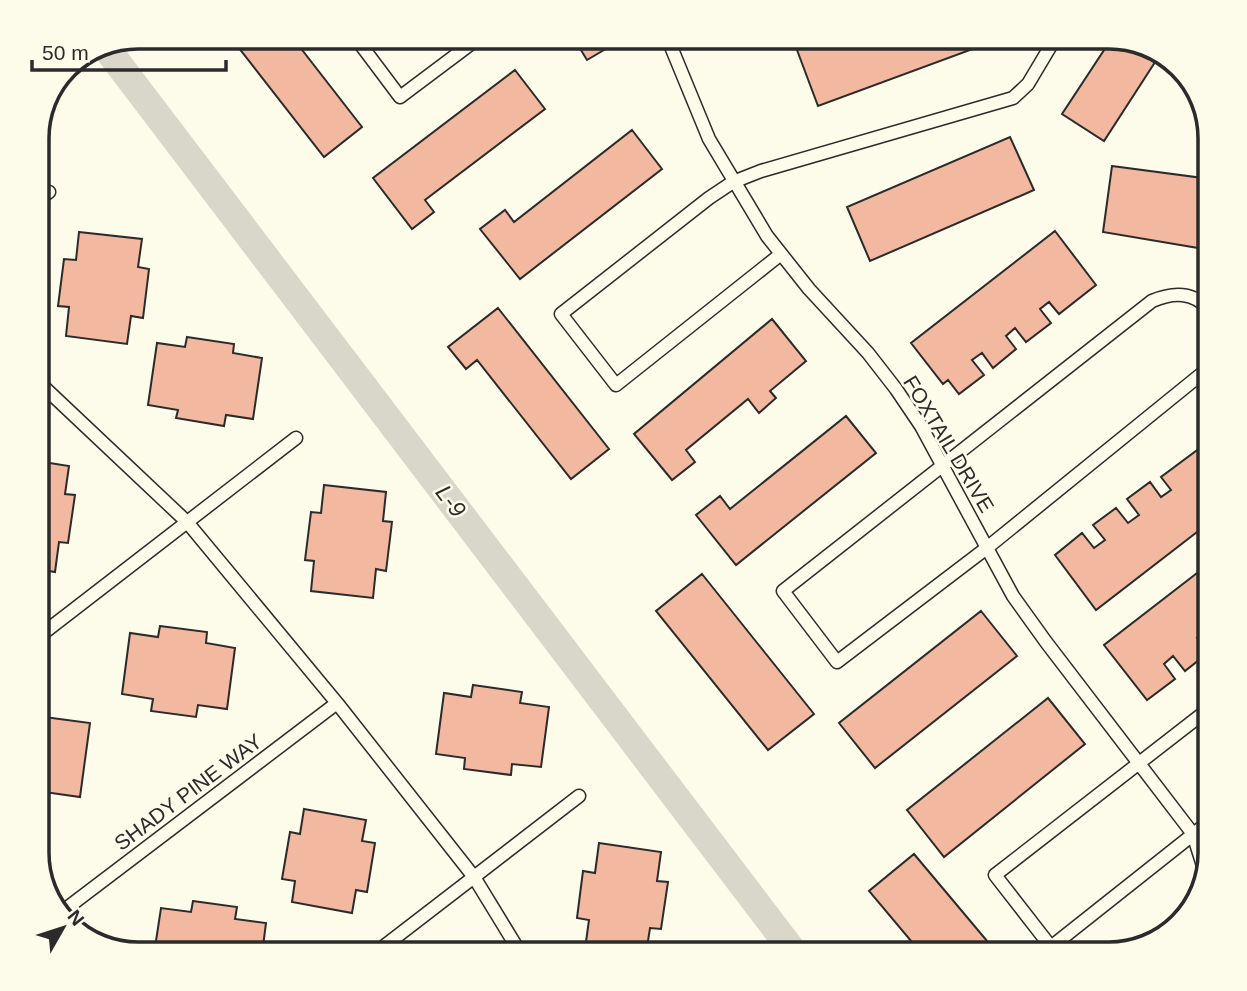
<svg xmlns="http://www.w3.org/2000/svg" width="1247" height="991" viewBox="0 0 1247 991" font-family="Arial,sans-serif">
  <style>
    .lines { fill: none; stroke-linecap: round; stroke-linejoin: round }
    .canal { stroke: #d8d7c9; stroke-width: 28 }
    .building { fill: #f2b8a0; stroke: #2b2b2b; stroke-width: 2 }
    .lane-casing { stroke: #2b2b2b; stroke-width: 15 }
    .lane { stroke: #fdfbea; stroke-width: 12 }
    .labels { text-anchor: middle; dominant-baseline: central; stroke-width: 5; stroke-linejoin: round; paint-order: stroke }
    .street-label { font-size: 21px; fill: #2b2b2b; stroke: #fdfbea }
    .water-label { font-size: 23px; font-style: italic; fill: #2b2b2b; stroke: #fdfbea }
    .rim { fill: none; stroke: #2b2b2b; stroke-width: 3.5 }
  </style>
  <rect width="100%" height="100%" fill="#fdfbea"/>
  <g class="lines">
    <!-- canal -->
    <path class="canal" d="M107,49L795,954"/>
  </g>
  <!-- building -->
  <path class="building" d="M213,37H292L362,127L324,157L231,38L221,46Z
    M573,37H626L587,60Z
    M810,37H828L832,49L865,37H986L989,43L818,106L794,42Z
    M1112,38L1159,56L1104,141L1062,114Z
    M515,70L545,109L425,200L434,212L412,229L373,178Z
    M632,130L662,169L520,279L480,229L505,210L514,222Z
    M1010,137L1034,190L870,261L847,207Z
    M1112,166L1210,179V250L1103,232Z
    M1055,231L1096,285L1059,314L1049,302L1040,309L1051,323L1026,342L1015,328L1006,336L1016,349L993,368L982,353L972,360L984,375L959,394L948,380L943,384L911,343Z
    M79,232L142,239L138,267L149,269L143,318L131,316L127,344L66,336L69,307L58,306L64,259L76,260Z
    M498,308L609,449L571,479L477,360L466,369L448,347Z
    M772,319L806,361L770,391L776,398L759,413L748,399L686,450L695,462L672,480L634,434Z
    M187,337L234,344L233,353L262,358L253,419L226,415L224,426L176,418L178,410L148,405L157,343L185,347Z
    M846,416L876,453L736,565L696,515L720,496L730,509Z
    M1200,448L1210,462V522L1096,610L1055,555L1082,533L1094,548L1105,540L1093,525L1116,508L1128,523L1139,515L1127,499L1150,482L1161,497L1171,490L1161,477Z
    M37,461L69,466L65,494L75,495L68,543L59,542L55,572L37,569Z
    M324,485L386,492L383,521L392,522L386,571L376,569L373,598L311,591L314,561L305,560L311,512L321,513Z
    M1210,563V634L1207,630L1197,638L1209,652L1185,671L1173,656L1164,664L1175,679L1147,700L1104,645Z
    M702,574L814,714L768,750L656,611Z
    M981,611L1017,656L875,768L839,723Z
    M160,626L207,632L206,643L235,648L227,709L198,705L196,717L151,711L153,699L122,694L130,633L158,637Z
    M473,685L522,692L520,703L549,707L541,767L512,764L511,775L464,769L465,758L436,754L444,693L471,697Z
    M1048,698L1085,744L944,857L907,810Z
    M37,716L90,723L80,797L37,791Z
    M304,809L366,820L362,841L375,843L367,892L356,890L352,913L292,902L295,881L282,879L290,832L300,834Z
    M599,843L661,852L657,881L668,882L661,929L650,928L646,954H621L585,949L589,920L577,918L583,871L595,873Z
    M914,854L998,954H922L869,891Z
    M193,901L237,907L235,919L266,923L262,954H154L161,908L191,912Z"/>
  <g class="lines">
    <defs>
      <path id="lane" d="M355,37L400,97L480,37
        M667,37L709,139L767,236L809,289L868,353L896,389L921,426L1013,596L1046,642L1193,834L1204,869
        M37,200L49,192
        M781,254L616,385L561,314L709,198L733,182L761,171L1013,98L1028,84L1056,37
        M1210,367L988,547L837,662L783,591L1152,301C1173,292 1193,291 1210,310
        M37,378L46,389L187,522L337,703L474,877L579,796
        M37,638L296,438
        M1210,821L1051,947L995,875L1210,708
        M63,911L337,703
        M374,954L474,877L521,954"/>
    </defs>
    <!-- lane casing -->
    <use href="#lane" class="lane-casing"/>
    <!-- lane -->
    <use href="#lane" class="lane"/>
  </g>
  <g class="labels">
    <!-- street labels -->
    <g class="street-label">
      <text transform="translate(949 444) rotate(59)">FOXTAIL DRIVE</text>
      <text transform="translate(188 792) rotate(-37)">SHADY PINE WAY</text>
    </g>
    <!-- water labels -->
    <g class="water-label">
      <text transform="translate(451 501) rotate(53)">L-9</text>
    </g>
  </g>
  <!-- crop -->
  <path d="M0 0H1247V991H0ZM138 49H1109A89 89 0 0 1 1198 138V853A89 89 0 0 1 1109 942H138A89 89 0 0 1 49 853V138A89 89 0 0 1 138 49Z" fill="#fdfbea" fill-rule="evenodd"/>
  <path class="rim" d="M138 49H1109A89 89 0 0 1 1198 138V853A89 89 0 0 1 1109 942H138A89 89 0 0 1 49 853V138A89 89 0 0 1 138 49Z"/>
  <!-- north arrow -->
  <g transform="translate(63 928) rotate(51)" stroke="#fdfbea" stroke-width="5" paint-order="stroke">
  <path d="M0-5L12 26L0 18L-12 26Z" fill="#2b2b2b"/>
  <text y="-10" font-size="19" font-weight="bold" text-anchor="middle" fill="#2b2b2b">N</text>
  </g>
  <!-- scale -->
  <path d="M32 60v10h194v-10" fill="none" stroke="#2b2b2b" stroke-width="3.5"/>
  <text x="42" y="60" font-size="21" fill="#2b2b2b" stroke="#fdfbea" stroke-width="5" paint-order="stroke">50 m</text>
</svg>
